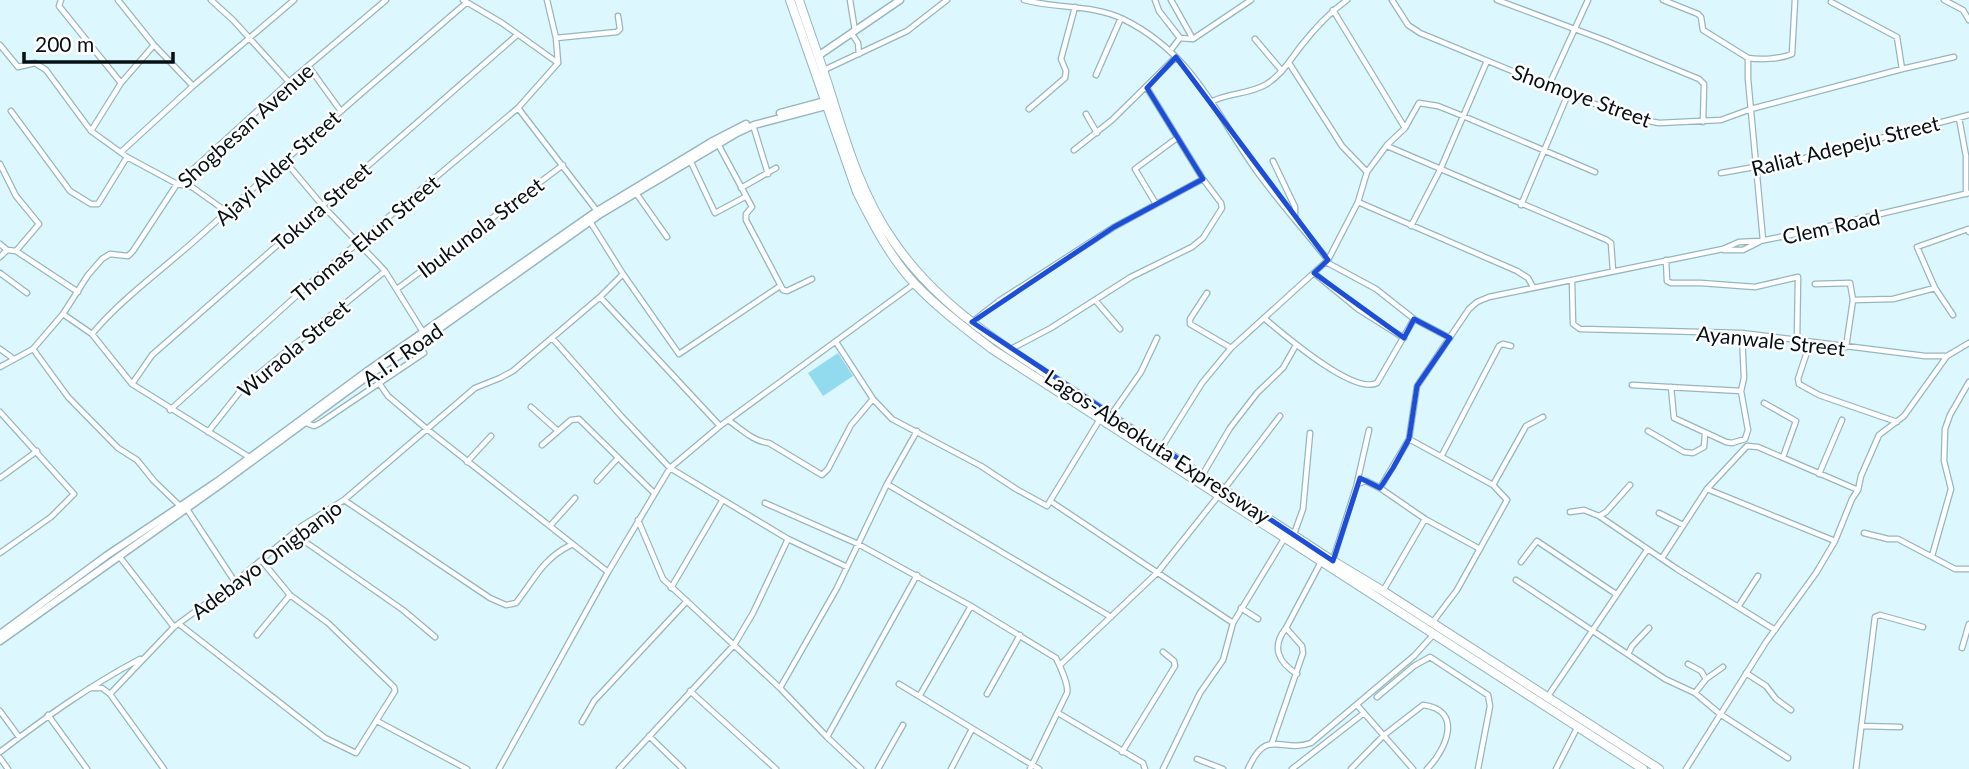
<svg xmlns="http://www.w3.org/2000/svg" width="1969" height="769" viewBox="0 0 1969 769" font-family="Lato,sans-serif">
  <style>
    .green { fill: #92dbee }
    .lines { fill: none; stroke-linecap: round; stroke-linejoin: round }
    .minor-casing { stroke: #96b6bf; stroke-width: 7 }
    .tertiary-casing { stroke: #96b6bf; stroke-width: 9 }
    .trunk-casing { stroke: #96b6bf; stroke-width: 10 }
    .minor { stroke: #fff; stroke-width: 4.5 }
    .tertiary { stroke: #fff; stroke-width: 6 }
    .trunk { stroke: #fff; stroke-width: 8 }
    .marked { fill: none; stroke: #1d4ed8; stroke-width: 5; stroke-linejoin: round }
    .labels { text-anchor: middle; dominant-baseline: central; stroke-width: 5; stroke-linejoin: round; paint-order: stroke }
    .street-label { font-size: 21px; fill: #051013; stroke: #fff }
  </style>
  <rect width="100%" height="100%" fill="#dcf7fe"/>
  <!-- green -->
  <path class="green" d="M838,353L853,376L823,396L808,373Z"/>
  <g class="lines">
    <defs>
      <path id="minor" d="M61,0L59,6L121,83
        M118,0L154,45L193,86
        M211,0L233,20L289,82
        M463,0L502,23L558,63
        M547,0L556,38L558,62
        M850,0L855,31
        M1024,0C1056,9 1092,4 1123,19C1194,54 1215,113 1258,173C1280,203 1305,231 1328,260
        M1155,0L1159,11L1180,38
        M1171,0L1193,39
        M1392,0L1408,25L1420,33L1568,94L1633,118L1659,123L1721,120L1751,109L1902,69L1954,57
        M1497,0L1604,40L1699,79L1704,84L1703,122
        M1663,0L1698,14L1701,17L1703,30L1748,58C1761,60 1780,59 1792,54L1795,0
        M1944,0L1963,10L1969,20
        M1831,2L1897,37L1902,69
        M1333,10L1405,128
        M852,34L858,43L859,54
        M556,38L617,32L620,29L618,16
        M1193,39L1251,0
        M1255,39L1282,71
        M0,45L18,67L35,63L46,70L91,131L127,157L177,184L192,187L227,212
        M1170,51L1180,38L1193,39
        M1748,58V79L1763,240
        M1289,63L1342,146L1367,172
        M309,67L340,110
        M824,70L907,31L947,0
        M1096,75L1121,18
        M1549,85L1588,0
        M1213,101C1229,93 1249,94 1265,85C1281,76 1290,60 1301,46C1315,28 1329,13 1347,0
        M518,108L597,211
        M1029,109L1065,78L1066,71L1061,59L1075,7
        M11,111L70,191L91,204H98L127,157
        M1086,114L1097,133
        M1959,118L1966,156V194
        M753,125L768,174
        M91,131L121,83L154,45
        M718,144L752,207L746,214V220L783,290L787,291L812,279
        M1387,146L1607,240L1611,243L1613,271
        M1074,150L1112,120L1176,57
        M121,152L193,86L294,0
        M690,160L715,213L745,197
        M285,161L322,205L385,271L423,332
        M1273,161L1295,207V218
        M0,164L16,196L39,224L16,251
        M1721,173L1805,158L1969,115
        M741,188L776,168
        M636,193L667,237
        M1358,202L1517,271L1528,278L1533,287
        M1156,204L1135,169L1177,138
        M1521,205L1568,94
        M591,223L623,274L679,354L780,286
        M1411,226L1440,170L1487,61
        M0,244L7,250L16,251L78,292
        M1724,250H1743L1759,242
        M0,257L7,250
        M1666,260L1667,281L1671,283H1701L1755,287L1798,277L1797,340
        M1326,262L1376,289L1414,319L1450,338
        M0,273L27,293
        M1314,273L1358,309L1404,338
        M1572,280L1573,324L1580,329L1742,333L1925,356H1947L1969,343
        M1815,284L1850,283L1853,300L1846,347
        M397,289L563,165
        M1207,293L1190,319V324L1231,348
        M600,297L720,426
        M1095,300L1120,329
        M1853,300L1893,299L1935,288
        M63,314L92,334L132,384L249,457
        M1953,315L1935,288L1917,247L1968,229L1969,232
        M1264,318C1283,334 1353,395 1377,383L1414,319
        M972,322L999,301L1114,227L1203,179
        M92,334C123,297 166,267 202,234C289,156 377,79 466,3
        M553,339L622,417L670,468L788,539L847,567
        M836,342L873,399L892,419L981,466L1016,489L1047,506L1100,419
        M1810,343L1798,379L1799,384L1819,395L1897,422
        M0,349L14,359
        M33,349L68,397L118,448L137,460L154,481L180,506
        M1011,349L1051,328L1131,277L1192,247L1203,238L1222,208L1221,203L1203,179L1147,88
        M0,367L33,349L63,314L88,275L102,259L110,254L128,256L133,251L177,184L289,82L386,0
        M372,373L388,396L428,430L608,572
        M132,384L152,355L517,35
        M1632,385L1741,391
        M1671,387L1674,418L1726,442L1732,443L1745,439L1748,430L1741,391L1744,378L1742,333
        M1764,403L1796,421L1783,457
        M531,407L558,431
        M170,410L315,279L518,108L558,63
        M0,412L74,494L51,517L0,553
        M1111,415L1141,372L1157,338
        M728,420C740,428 754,442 769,443L822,475L828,469L851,425L873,399
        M306,423L314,426L320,423L424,353
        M1648,431L1684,452L1693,453L1704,447L1705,434
        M208,432L245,385L385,271
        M1409,439L1493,485L1507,500L1457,590L1432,623
        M542,445L571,420L579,419L654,493
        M1162,447L1202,383L1231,348L1328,260L1358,202L1367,172L1387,145L1405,128L1419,103L1438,106L1463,116L1595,172
        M1442,455L1499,346L1503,344L1511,346
        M467,462L491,436
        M1203,474L1230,428L1257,393L1283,368L1296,345
        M1819,474L1842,420
        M0,478L37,451
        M597,481L617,459
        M1357,483L1369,430
        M887,484L1111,617
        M1493,485L1526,426L1543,417
        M1225,488L1280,416
        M1380,488L1425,519L1480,549
        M1707,489L1835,541
        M344,500L490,598L506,605L516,603C535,579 542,559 571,545
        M1050,501L1233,623
        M765,503L858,544L971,606L1056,658C1060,666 1069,686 1067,693L1030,769
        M187,509L235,582
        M1570,512L1584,510L1599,516L1677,569L1775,630
        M1659,513L1683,525
        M1599,516L1606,512L1630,485
        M638,520L663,579L780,688L827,737L861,769
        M550,526L575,498
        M1864,533L1888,539H1898L1955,569H1969
        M294,534L403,610L435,637
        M1294,534L1303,509L1310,433
        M119,556L174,627
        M1932,556L1951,489L1944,461L1945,429L1950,415L1969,382
        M1662,558L1707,489L1747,446L1758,447L1858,490
        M1333,560L1357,484L1366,481L1380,488L1409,439L1417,386L1469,309L1477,302L1489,297L1723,249L1739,242L1760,241L1800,233L1969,193
        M1521,562L1537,541L1616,594
        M1516,580L1665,679L1695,693L1720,714L1788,758
        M671,588L722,501
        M1383,591L1425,519
        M1738,607L1758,576
        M1241,608L1258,619
        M179,624L325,738L356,753L395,691L394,687L328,623L290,595L262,561
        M1286,628C1271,647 1278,662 1297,674
        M257,635L290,595
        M1962,648L1969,624
        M1628,654L1632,646L1649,628
        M1688,664L1701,671L1706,679L1695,693
        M1060,665L1157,573L1219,495
        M1746,673L1766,686L1776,699L1791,710
        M1706,679L1723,667
        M899,684L1039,769
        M90,688H102L110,694L164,769
        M780,688L837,588L887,484L917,431
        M690,691L776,769
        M110,694L174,627L235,582L302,526L344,500L475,388L500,378L513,371L600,297L623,274
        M987,694L1020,635
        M920,695L971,606
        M1548,696L1647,550
        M1377,697L1414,666L1430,657L1488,695L1490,706L1478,769
        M1357,705L1413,769
        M0,711L19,737
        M1058,713L1143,763L1145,769
        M48,715L87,769
        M377,721L467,769
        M582,722L594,701L687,601
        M1862,726L1900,727
        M649,736L683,769
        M827,737L917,575
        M1272,743L1303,653L1302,646L1286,628L1321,562
        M0,752C46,717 89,686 140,659
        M1122,752L1175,666L1174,661L1163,652
        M0,758L8,769
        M1197,759L1223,769
        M499,769L608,572L670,468L720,426L914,284
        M619,769L734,645L753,613L788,539
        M878,769L903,725
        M951,769L972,729
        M1163,769L1200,693L1223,660L1233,623L1284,539
        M1248,769C1267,726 1281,754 1311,743L1414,656L1434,634
        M1292,769L1364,713
        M1351,769L1383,736L1423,705C1464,710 1446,750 1427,769
        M1556,769L1577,728
        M1686,769L1766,642L1816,573L1835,541L1852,499L1858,490L1861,476L1879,435L1904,416L1947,356
        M1856,769L1875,617L1880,615L1923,627"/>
      <path id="tertiary" d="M818,56L900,0
        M780,113L825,101
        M0,634L106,556L218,481L366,372L597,211L711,142L746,124
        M0,641L221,484L372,373L426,338L599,215L737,133L754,125L826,106"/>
      <path id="trunk" d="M790,0L857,192C873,224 891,259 916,285C939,309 966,329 992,349L1643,769
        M799,0C809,30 820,60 830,91C846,143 862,197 894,242C924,286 966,320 1010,350L1333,561L1383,591L1659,769"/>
    </defs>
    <!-- minor casing -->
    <use href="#minor" class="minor-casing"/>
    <!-- tertiary casing -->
    <use href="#tertiary" class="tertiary-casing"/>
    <!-- trunk casing -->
    <use href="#trunk" class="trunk-casing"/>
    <!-- minor -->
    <use href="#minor" class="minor"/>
    <!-- tertiary -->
    <use href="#tertiary" class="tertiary"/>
    <!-- trunk -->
    <use href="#trunk" class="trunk"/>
  </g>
  <!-- marked area -->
  <path class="marked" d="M1176,57L1328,260L1314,273L1404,338L1414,319L1450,338L1417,386L1409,439L1393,468L1380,488L1360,478L1333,561L972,322L1114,227L1203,179L1147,88Z"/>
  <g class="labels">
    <!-- street labels -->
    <g class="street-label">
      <text transform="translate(1582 95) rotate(20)">Shomoye Street</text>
      <text transform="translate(245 125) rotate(-42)">Shogbesan Avenue</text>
      <text transform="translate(1845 145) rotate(-14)">Raliat Adepeju Street</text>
      <text transform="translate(277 167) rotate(-42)">Ajayi Alder Street</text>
      <text transform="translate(321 206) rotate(-41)">Tokura Street</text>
      <text transform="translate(1831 226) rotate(-12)">Clem Road</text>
      <text transform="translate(480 227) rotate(-37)">Ibukunola Street</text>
      <text transform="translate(365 238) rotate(-40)">Thomas Ekun Street</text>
      <text transform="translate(1771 340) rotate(6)">Ayanwale Street</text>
      <text transform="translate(293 348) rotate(-40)">Wuraola Street</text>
      <text transform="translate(402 354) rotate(-35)">A.I.T Road</text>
      <text transform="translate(1158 446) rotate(33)">Lagos-Abeokuta Expressway</text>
      <text transform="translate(266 559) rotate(-37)">Adebayo Onigbanjo</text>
    </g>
  </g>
  <!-- scale -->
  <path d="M24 52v10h149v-10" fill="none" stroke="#051013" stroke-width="3.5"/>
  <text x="35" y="52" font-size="21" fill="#051013" stroke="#ffffff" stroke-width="5" paint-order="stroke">200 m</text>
</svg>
